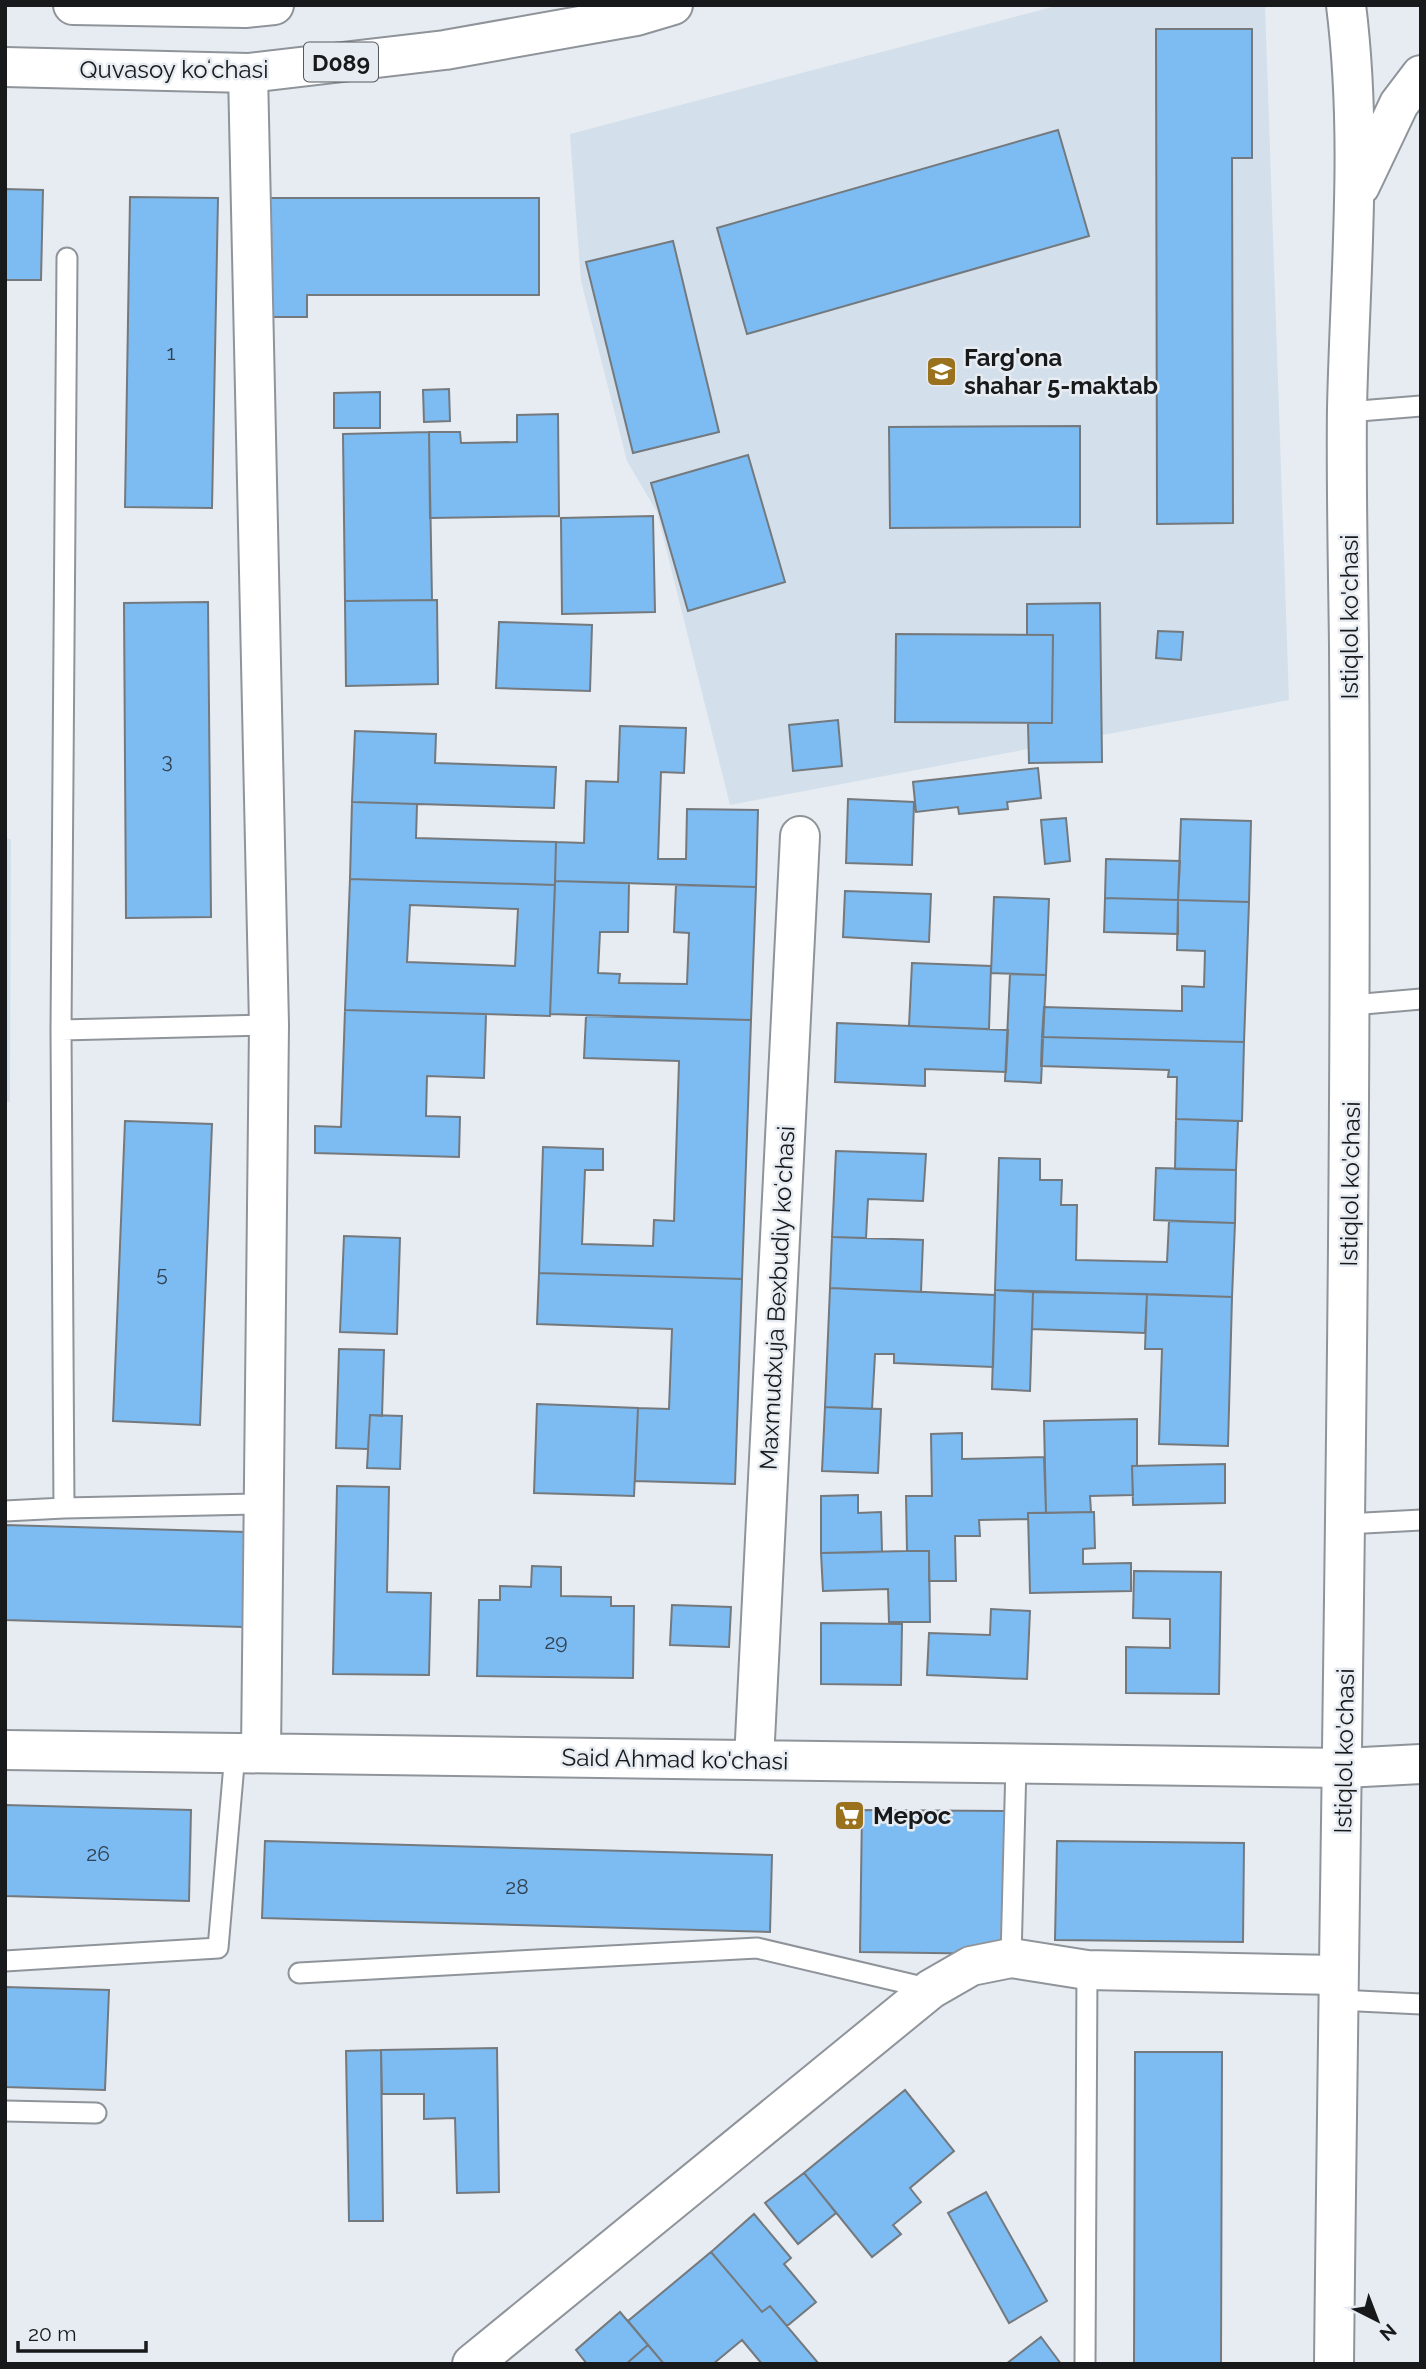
<svg xmlns="http://www.w3.org/2000/svg" width="1426" height="2369" viewBox="0 0 1426 2369" font-family="Raleway,sans-serif">
  <style>
    .built { fill: #d3dfea }
    .building { fill: #7dbcf2; stroke: #74797e; stroke-width: 2; fill-rule: evenodd }
    .lines { fill: none; stroke-linecap: round; stroke-linejoin: round }
    .service-casing { stroke: #8f949a; stroke-width: 23 }
    .minor-casing { stroke: #8f949a; stroke-width: 42 }
    .secondary-casing { stroke: #8f949a; stroke-width: 42 }
    .primary-casing { stroke: #8f949a; stroke-width: 42 }
    .service { stroke: #fff; stroke-width: 19 }
    .minor { stroke: #fff; stroke-width: 38 }
    .secondary { stroke: #fff; stroke-width: 38 }
    .primary { stroke: #fff; stroke-width: 38 }
    .labels { text-anchor: middle; dominant-baseline: central; stroke-width: 5; stroke-linejoin: round; paint-order: stroke }
    .number-label { font-size: 21px; fill: #304251 }
    .shield { fill: #e6ecf2; stroke: #55585c; stroke-width: 2 }
    .shield-label { font-size: 23px; font-weight: bold; fill: #17191b }
    .street-label { font-size: 24px; fill: #17191b; stroke: #e6ecf2 }
    .poi-label { font-size: 24px; font-weight: bold; fill: #17191b; stroke: #e6ecf2; text-anchor: start }
  </style>
  <rect width="100%" height="100%" fill="#e6ecf2"/>
  <!-- built -->
  <path class="built" d="M1060,5H1265L1289,700L730,805L657,512L627,461L581,281L570,134Z
    M5,839H11L10,1102H5Z"/>
  <!-- building -->
  <path class="building" d="M1156,29H1252V158H1232L1233,523L1157,524Z
    M1058,130L1089,236L747,334L717,228Z
    M5,189L43,190L41,280H5Z
    M130,197L218,198L212,508L125,507Z
    M260,198H539V295H307V317H260Z
    M673,241L719,432L633,453L586,262Z
    M449,389L450,421L424,422L423,390Z
    M380,392V428H334V393Z
    M558,414L559,516L430,518L429,432H460L461,443L517,442V415Z
    M1080,426V527L890,528L889,427Z
    M429,432L432,600L345,601L343,434Z
    M748,455L785,582L688,611L651,483Z
    M653,516L655,612L562,614L561,518Z
    M437,600L438,684L346,686L345,601Z
    M208,602L211,917L126,918L124,603Z
    M1100,603L1102,762L1029,763L1028,723H1052L1053,635H1027V604Z
    M499,622L592,625L590,691L496,688Z
    M1158,631L1183,632L1181,660L1156,658Z
    M896,634L1053,635L1052,723L895,722Z
    M838,720L842,766L793,771L789,725Z
    M620,726L686,728L684,773L661,772L658,859H686L687,809L758,810L756,887L555,881L556,842L584,843L586,781L618,782Z
    M355,731L436,734L435,763L556,767L554,808L352,802Z
    M1038,768L1041,798L1007,802L1008,809L959,814L958,807L916,812L913,782Z
    M848,799L914,802L912,865L846,863Z
    M352,802L417,804L416,838L556,842L555,885L350,879Z
    M1066,818L1070,861L1045,864L1041,820Z
    M1181,819L1251,821L1249,902L1178,900Z
    M1106,859L1180,861L1178,900L1105,898Z
    M350,879L555,885L550,1016L345,1010ZM410,905L518,909L515,966L407,962Z
    M555,881L629,883L628,932H600L598,973L620,974L619,983L687,984L689,933L674,932L676,885L756,887L751,1020L550,1014Z
    M845,891L931,894L929,942L843,937Z
    M994,897L1049,899L1046,975L991,973Z
    M1105,898L1178,900V934L1104,932Z
    M1178,900L1249,902L1244,1042L1042,1037L1044,1007L1182,1011V986L1204,987L1205,951L1177,950Z
    M912,963L991,966L989,1029L909,1026Z
    M1010,974L1046,975L1041,1083L1005,1081Z
    M345,1010L486,1014L484,1078L427,1076L426,1116L460,1117L459,1157L315,1153V1126L341,1127Z
    M586,1016L751,1020L742,1279L539,1273L543,1147L603,1149V1170H585L582,1244L653,1246L654,1220L674,1221L679,1061L584,1058Z
    M837,1023L1008,1030L1006,1072L925,1069V1086L835,1082Z
    M1042,1037L1244,1042L1242,1121L1176,1119L1177,1077H1168L1169,1070L1041,1066Z
    M1176,1119L1238,1121L1236,1170L1175,1169Z
    M125,1121L212,1124L200,1425L113,1421Z
    M836,1151L926,1154L923,1201L868,1199L866,1238L832,1237Z
    M999,1158L1040,1159V1180H1062L1061,1205H1077L1076,1260L1167,1262L1169,1221L1235,1223L1232,1297L995,1290Z
    M1156,1168L1236,1170L1235,1223L1154,1220Z
    M344,1236L400,1238L397,1334L340,1332Z
    M832,1237L923,1240L921,1292L830,1288Z
    M539,1273L742,1279L735,1484L635,1481L638,1408L669,1409L672,1329L537,1324Z
    M830,1288L995,1295L993,1367L894,1363V1354H875L872,1409L825,1407Z
    M995,1290L1033,1292L1030,1391L992,1389Z
    M1033,1292L1147,1294L1145,1333L1032,1329Z
    M1147,1294L1232,1297L1228,1446L1159,1444L1162,1349H1145Z
    M339,1349L384,1350L382,1416L370,1415L368,1449L336,1448Z
    M537,1404L638,1408L634,1496L534,1493Z
    M825,1407L881,1409L878,1473L822,1471Z
    M370,1415L402,1416L400,1469L367,1468Z
    M1137,1419V1466H1132L1133,1495L1090,1496L1091,1512L1046,1513L1044,1421Z
    M962,1433V1459L1044,1457L1046,1513H1028V1519L979,1520L980,1536H955L956,1581H929V1551H907L906,1496H932L931,1434Z
    M1225,1464V1503L1133,1505L1132,1466Z
    M337,1486L389,1487L387,1592L431,1593L429,1675L333,1674Z
    M858,1495V1513L881,1512L882,1552L821,1553V1496Z
    M1094,1512L1095,1548L1083,1549V1564L1131,1563V1591L1030,1593L1028,1513Z
    M5,1525L246,1532L243,1627L5,1620Z
    M907,1551H929L930,1622H889L888,1589L823,1591L821,1553Z
    M532,1566L561,1567V1596L611,1597V1606H634L633,1678L477,1676L479,1600H500V1586L531,1587Z
    M1134,1571L1221,1572L1219,1694L1126,1693V1647L1170,1648V1619L1133,1618Z
    M672,1605L731,1607L729,1647L670,1645Z
    M991,1609L1030,1611L1027,1679L927,1675L929,1633L990,1635Z
    M821,1623L902,1624L901,1685L821,1684Z
    M5,1805L191,1810L189,1901L5,1896Z
    M862,1810L1005,1811L1003,1954L860,1952Z
    M265,1841L772,1855L770,1932L262,1918Z
    M1057,1841L1244,1843L1243,1942L1055,1940Z
    M5,1987L109,1990L105,2090L5,2087Z
    M497,2048L499,2192L457,2193L455,2118L424,2119V2094H382L381,2050Z
    M381,2050L383,2221H349L346,2051Z
    M1135,2052H1222L1221,2364H1134Z
    M905,2090L954,2151L910,2188L921,2202L893,2225L901,2234L872,2257L804,2173Z
    M804,2173L836,2213L798,2244L765,2203Z
    M986,2192L1047,2301L1009,2323L948,2213Z
    M754,2214L791,2258L784,2264L816,2302L787,2326L770,2306L762,2312L711,2252Z
    M711,2252L762,2312L770,2306L819,2364H762L742,2340L713,2364H664L628,2321Z
    M620,2312L648,2345L626,2364H587L576,2350Z
    M1041,2337L1061,2364H1006Z
    M648,2345L664,2364H626Z"/>
  <g class="lines">
    <defs>
      <path id="service" d="M67,258L61,1030L64,1508L262,1504
        M1347,412L1421,406
        M1352,1005L1421,999
        M61,1030L269,1025
        M5,1511L64,1508
        M1346,1524L1421,1520
        M1011,1958L1016,1764
        M5,1961L218,1948L235,1753
        M299,1973L757,1948L931,1989
        M1338,2000L1421,2004
        M5,2111L96,2113
        M1085,2364L1087,1970"/>
      <path id="minor" d="M248,73L269,1025L261,1753
        M5,1750L1344,1768L1421,1764
        M754,1760L800,836
        M472,2364L931,1989L971,1966L1011,1958L1087,1970L1338,1975"/>
      <path id="secondary" d="M1360,186L1399,104L1421,75
        M1334,2364C1340,1791 1353,1218 1349,645C1348,566 1346,487 1347,408C1350,274 1363,139 1346,5"/>
      <path id="primary" d="M73,5L245,8L274,5
        M5,67L248,73L445,50L636,16L673,5"/>
    </defs>
    <!-- service casing -->
    <use href="#service" class="service-casing"/>
    <!-- minor casing -->
    <use href="#minor" class="minor-casing"/>
    <!-- secondary casing -->
    <use href="#secondary" class="secondary-casing"/>
    <!-- primary casing -->
    <use href="#primary" class="primary-casing"/>
    <!-- service -->
    <use href="#service" class="service"/>
    <!-- minor -->
    <use href="#minor" class="minor"/>
    <!-- secondary -->
    <use href="#secondary" class="secondary"/>
    <!-- primary -->
    <use href="#primary" class="primary"/>
  </g>
  <!-- icons -->
  <defs>
    <symbol id="school-square" viewBox="-11 -11 22 22"><rect x="-9" y="-9" width="18" height="18" rx="4" fill="#9a721e" stroke="#e6ecf2"/><path d="M0-5L7-2L0 1L-7-2ZM-4 1L0 2.5L4 1V4Q0 6-4 4Z" fill="#fff"/></symbol>
    <symbol id="supermarket-square" viewBox="-11 -11 22 22"><rect x="-9" y="-9" width="18" height="18" rx="4" fill="#9a721e" stroke="#e6ecf2"/><path d="M-6-5.5h2.5l.6 2H6L4.5 2H-2.5L-4.4-4H-6ZM-1.5 3.2a1.3 1.3 0 1 0 .1 0ZM3 3.2a1.3 1.3 0 1 0 .1 0Z" fill="#fff"/></symbol>
  </defs>
  <g fill-rule="evenodd">
    <use href="#school-square" x="924" y="354" width="35" height="35"/>
    <use href="#supermarket-square" x="832" y="1798" width="35" height="35"/>
  </g>
  <g class="labels">
    <!-- number labels -->
    <g class="number-label">
      <text x="171" y="352">1</text>
      <text x="167" y="760">3</text>
      <text x="162" y="1273">5</text>
      <text x="556" y="1641">29</text>
      <text x="98" y="1853">26</text>
      <text x="517" y="1886">28</text>
    </g>
    <!-- shield labels -->
    <rect class="shield" x="304" y="42.5" width="74" height="39" rx="5"/>
    <g class="shield-label">
      <text x="341" y="62">D089</text>
    </g>
    <!-- street labels -->
    <g class="street-label">
      <text x="174" y="69">Quvasoy koʻchasi</text>
      <text transform="translate(1349 617) rotate(-90)">Istiqlol ko'chasi</text>
      <text transform="translate(1350 1184) rotate(-89)">Istiqlol ko'chasi</text>
      <text transform="translate(777 1298) rotate(-87)">Maxmudxuja Bexbudiy koʻchasi</text>
      <text transform="translate(1344 1751) rotate(-89)">Istiqlol ko'chasi</text>
      <text transform="translate(675 1759) rotate(1)">Said Ahmad ko'chasi</text>
    </g>
    <!-- poi labels -->
    <g class="poi-label">
      <text x="964" y="357">Farg'ona<tspan x="964" dy="28">shahar 5-maktab</tspan></text>
      <text x="873" y="1815">Мерос</text>
    </g>
  </g>
  <!-- border -->
  <rect width="1426" height="2369" fill="none" stroke="#17191b" stroke-width="14"/>
  <!-- north arrow -->
  <g transform="translate(1377 2320) rotate(138)" stroke="#e6ecf2" stroke-width="5" paint-order="stroke">
  <path d="M0-5L12 26L0 18L-12 26Z" fill="#17191b"/>
  <text y="-10" font-size="19" font-weight="bold" text-anchor="middle" fill="#17191b">N</text>
  </g>
  <!-- scale -->
  <path d="M18 2341v10h128v-10" fill="none" stroke="#17191b" stroke-width="3.5"/>
  <text x="28" y="2341" font-size="21" fill="#17191b" stroke="#e6ecf2" stroke-width="5" paint-order="stroke">20 m</text>
</svg>
